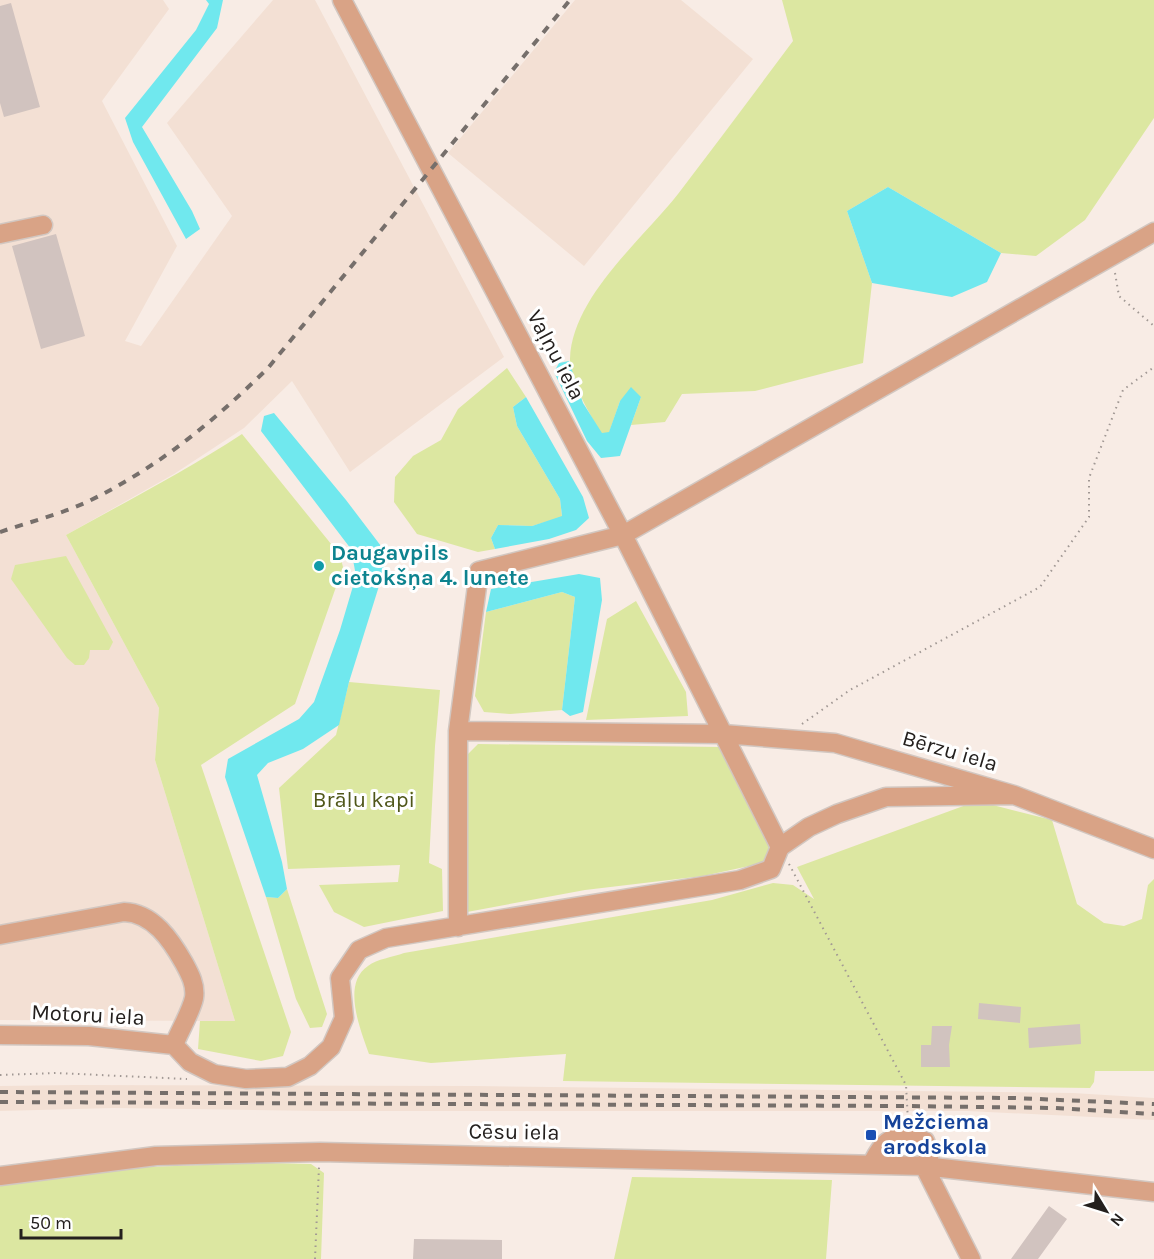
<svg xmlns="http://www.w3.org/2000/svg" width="1154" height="1259" viewBox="0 0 1154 1259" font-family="Karla,sans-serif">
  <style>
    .built { fill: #f3e0d4 }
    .green { fill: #dce7a1 }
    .water { fill: #70e8ee }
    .building { fill: #d1c3bf }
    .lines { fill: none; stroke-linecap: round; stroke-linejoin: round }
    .minor-casing { stroke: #d2c7c1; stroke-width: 21 }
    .path { stroke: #a19894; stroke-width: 2; stroke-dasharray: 1.5 4.5; stroke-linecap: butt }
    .minor { stroke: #d9a386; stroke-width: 18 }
    .rail { stroke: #766f6b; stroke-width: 4; stroke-dasharray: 8 8; stroke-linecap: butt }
    .culture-dot { fill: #0f9aa8; stroke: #fff; stroke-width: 2 }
    .transit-dot { fill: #1a4fb4; stroke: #fff; stroke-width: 2 }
    .labels { text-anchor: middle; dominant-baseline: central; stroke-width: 6; stroke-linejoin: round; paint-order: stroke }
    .street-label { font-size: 22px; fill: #24201e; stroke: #fff }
    .culture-label { font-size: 22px; font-weight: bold; fill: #0d838f; stroke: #fff; text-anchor: start }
    .park-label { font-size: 22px; fill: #4f5619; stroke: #fff }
    .transit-label { font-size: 22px; font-weight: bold; fill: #164399; stroke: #fff; text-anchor: start }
  </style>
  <rect width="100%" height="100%" fill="#f8ece5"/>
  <!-- built -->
  <path class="built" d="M0,0H163L169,9L102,101L177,246L125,341L141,346L232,216L167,123L273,0H315L504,357L350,472L292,381L244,428L174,474L66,535L159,708L155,760L235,1021L0,1020Z
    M575,0H681L753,59L584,266L448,153Z
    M76,1085L475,1086L1073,1093L1154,1098V1120L967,1111H324L114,1108L0,1111V1086Z"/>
  <!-- green -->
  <path class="green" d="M782,0H1154V118L1085,220L1036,256L1001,253L888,187L847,211L872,283L863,363L755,391L682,394L665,422L631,425L641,397L620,401L609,433L601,434C591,415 569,380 570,359C572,297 642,240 678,194C717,143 755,92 793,41Z
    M507,368L526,397L513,407L517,426L560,499L562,517L532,526L498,525L491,538L495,549L478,552L417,534L394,502L395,477L413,456L441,440L458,409Z
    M242,434L340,555L343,567L295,704L201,765L291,1032L283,1056L261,1061L198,1049L200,1021H235L155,760L159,708L66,535C125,502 186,471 242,434Z
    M66,556L113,642L109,650H90L89,658L84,665H75L67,658L11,579L15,565Z
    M562,592L575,597L562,710L510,714L484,712L475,696L486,612Z
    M636,601L686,692L688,716L586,720L607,619Z
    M349,682L440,690L435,746L429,863L442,869L443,911L364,927L334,912L319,885L398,882L400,865L288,869L279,788L336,735Z
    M478,744L721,747L772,840L763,863L703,876L585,890L467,912L466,756Z
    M977,801L1052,820L1077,904L1104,923L1124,926L1142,919L1148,885L1154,879V1071H1095L1094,1082L1090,1088L563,1081L566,1054L431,1063L369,1054C361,1031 341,984 368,966C377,959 393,957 404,953L712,900L773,883L793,885L814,899L797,867Z
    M287,889L327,1014L322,1027L310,1028L296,999L266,897L278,898Z
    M265,1163L311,1164L324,1173L321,1259H0V1185L146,1167Z
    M632,1177L832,1180L826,1259H614Z"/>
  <!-- water -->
  <path class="water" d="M206,0H223L217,28L142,127L192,211L200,229L186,239L133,142L125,118L196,30L209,4Z
    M888,187L1001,253L987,282L952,297L872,283L847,211Z
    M569,361L583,403L602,433L609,432L620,401L631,387L641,397L620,456L601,458L587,441L554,372L559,363Z
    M526,397L583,497L589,518L576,530L549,539L495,549L491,538L498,525L532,526L562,516L560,499L517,426L513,407Z
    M274,413L346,500L384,550V570L349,682L339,725L303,749L268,763L257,775L282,862L287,889L278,898L266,897L225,777L228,759L299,719L314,702L340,630L356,576L351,549L261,431L264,416Z
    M579,574L600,578L602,600L583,712L570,716L562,710L575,597L562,592L486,612L491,589Z"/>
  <!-- building -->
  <path class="building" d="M11,3L40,107L4,117L0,103V6Z
    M56,234L85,336L41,349L12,246Z
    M979,1003L1021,1007L1020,1023L978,1019Z
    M1080,1024L1081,1044L1029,1048L1028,1028Z
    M932,1026H952L949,1045L950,1067H921V1045H931Z
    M1049,1206L1067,1219L1038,1259H1011Z
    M414,1239L502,1240V1259H413Z"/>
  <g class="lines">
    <defs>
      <path id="minor" d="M342,0L623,535L780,847
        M0,234L43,225
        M458,731L723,734L835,743L1014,795L1154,849
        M458,927V731L479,571L623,535L1154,232
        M0,935L124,912C153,913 171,940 184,963C190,974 196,985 194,998C191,1012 179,1032 174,1045
        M0,1035L89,1036L174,1045
        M174,1045L190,1062L214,1074L246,1079L288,1077L310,1066L331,1047L344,1018L340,978L359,950L386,938L740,880L771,869L780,847L809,827L837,814L886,797L1014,795
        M872,1164C884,1137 896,1132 925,1141L930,1154L924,1166
        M924,1166L971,1259
        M0,1176L156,1156L320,1152L924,1166L1154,1192"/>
    </defs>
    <!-- minor casing -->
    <use href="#minor" class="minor-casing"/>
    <!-- path -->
    <path class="path" d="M1115,273L1119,296L1154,326
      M802,724L850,690L1040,587L1089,517V478L1123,390L1154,367
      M789,864L906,1085L908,1121
      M0,1075L56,1073L187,1079
      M315,1259L319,1167"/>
    <!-- minor -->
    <use href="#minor" class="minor"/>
    <!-- rail -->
    <path class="rail" d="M0,532C29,522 65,513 91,500C160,466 214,421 268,368L570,0
      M0,1092L1014,1098L1154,1104
      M0,1102L908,1106L1055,1108L1154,1114"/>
  </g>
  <!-- markers -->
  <circle class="culture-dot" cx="319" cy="566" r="6"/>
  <rect class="transit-dot" x="865" y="1129" width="12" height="12" rx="3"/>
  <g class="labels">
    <!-- street labels -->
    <g class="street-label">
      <text transform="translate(556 355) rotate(62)">Vaļņu iela</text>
      <text transform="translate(950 751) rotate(16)">Bērzu iela</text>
      <text transform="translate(88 1015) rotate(3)">Motoru iela</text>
      <text transform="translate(514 1132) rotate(1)">Cēsu iela</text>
    </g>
    <!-- culture labels -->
    <g class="culture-label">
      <text x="331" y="553">Daugavpils<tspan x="331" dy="25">cietokšņa 4. lunete</tspan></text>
    </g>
    <!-- park labels -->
    <g class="park-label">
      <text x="364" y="800">Brāļu kapi</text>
    </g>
    <!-- transit labels -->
    <g class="transit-label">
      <text x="883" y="1122">Mežciema<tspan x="883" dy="25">arodskola</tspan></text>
    </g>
  </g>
  <!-- north arrow -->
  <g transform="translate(1106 1211) rotate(128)" stroke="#ffffff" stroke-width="4.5" paint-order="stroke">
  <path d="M0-4.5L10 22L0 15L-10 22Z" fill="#24201e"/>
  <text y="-9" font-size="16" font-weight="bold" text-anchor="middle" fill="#24201e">N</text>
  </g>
  <!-- scale -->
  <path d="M21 1229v9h100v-9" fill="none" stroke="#24201e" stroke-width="3"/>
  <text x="30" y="1229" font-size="18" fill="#24201e" stroke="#ffffff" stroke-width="4.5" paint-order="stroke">50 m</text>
</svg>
